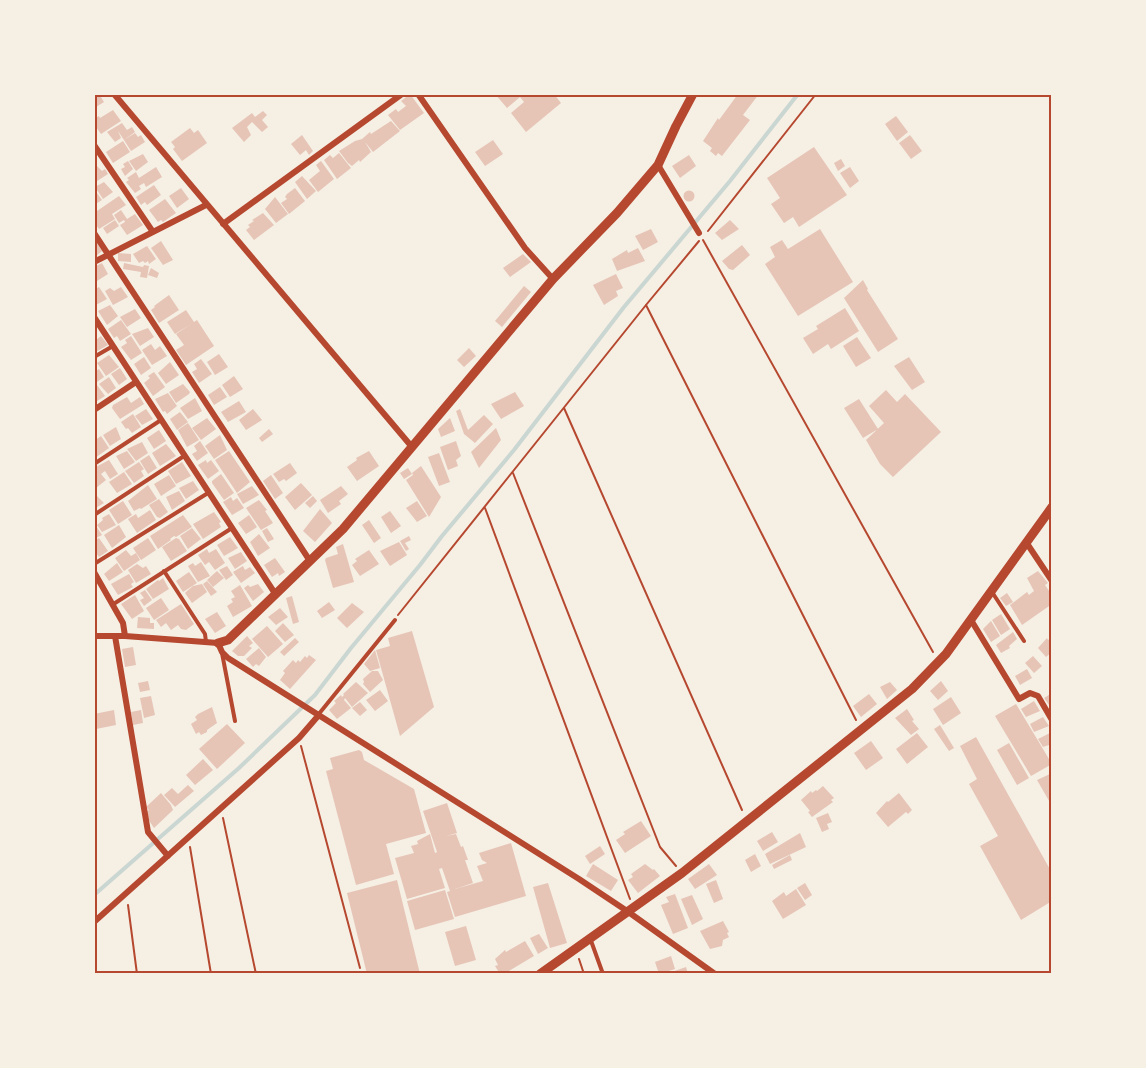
<svg xmlns="http://www.w3.org/2000/svg" width="1146" height="1068" viewBox="0 0 1146 1068" font-family="Montserrat,sans-serif">
  <style>
    .lines { fill: none; stroke-linecap: round; stroke-linejoin: round }
    .stream { stroke: #c9d6d2; stroke-width: 4 }
    .building { fill: #e6c5b7 }
    .path { stroke: #b5482f; stroke-width: 2 }
    .service { stroke: #b5482f; stroke-width: 4 }
    .minor { stroke: #b5482f; stroke-width: 6 }
    .tertiary { stroke: #b5482f; stroke-width: 9 }
    .neatline { fill: none; stroke: #b5482f; stroke-width: 2 }
  </style>
  <rect width="100%" height="100%" fill="#f6efe4"/>
  <g class="lines">
    <!-- stream -->
    <path class="stream" d="M94,895L239,768L315,695L351,648L420,565L442,536L514,450L624,307L730,181L798,94"/>
  </g>
  <!-- building -->
  <path class="building" d="M94,94H99L104,102L96,107Z
    M410,94L424,113L400,130L388,115L396,109L398,112L406,106L401,101Z
    M495,94L532,96L554,94L561,103L526,132L511,113L524,102L520,97L507,108Z
    M738,94H759L743,115L750,120L722,156L718,153L716,156L710,151L712,148L703,141L718,118L719,120Z
    M113,110L121,121L101,134L94,124V119L99,116L100,118Z
    M263,111L267,115L262,120L268,127L262,132L252,122L247,127L251,135L244,142L232,128L252,113L255,117Z
    M896,116L908,132L897,141L885,124Z
    M391,121L400,131L373,152L365,142L371,152L360,162L359,160L352,166L348,163L339,151L355,141L362,139L370,132L371,134Z
    M122,123L127,130L132,127L135,132L124,140L118,131L121,138L115,142L107,132Z
    M190,128L194,133L198,130L207,143L182,161L173,149L175,147L171,142Z
    M135,133L138,137L141,135L145,142L131,151L124,140Z
    M302,135L313,151L309,155L306,150L300,155L291,144Z
    M910,135L922,151L911,159L899,143Z
    M493,140L503,154L485,166L475,152Z
    M123,141L130,152L113,163L106,152Z
    M814,147L847,195L799,227L793,217L784,223L771,204L780,198L767,178Z
    M339,153L351,168L337,179L324,160L330,155L333,158Z
    M143,154L148,162L136,171L129,161Z
    M689,155L696,166L680,178L672,166Z
    M841,159L845,166L838,171L834,163Z
    M128,161L133,169L125,176L121,169L125,167L123,164Z
    M321,161L334,179L318,192L309,180L320,171L316,165Z
    M94,163L102,171L105,169L108,174L94,183Z
    M156,167L162,177L146,187L144,183L139,186L141,189L135,193L126,182L129,180L127,178L136,172L139,178Z
    M850,167L859,181L850,188L840,173Z
    M302,176L316,191L307,199L295,182Z
    M104,182L113,192L103,199L95,187Z
    M154,185L161,195L147,205L145,202L141,205L136,197Z
    M181,188L189,199L177,208L169,196Z
    M295,188L305,201L289,214L281,203L287,199L285,197L287,194Z
    M94,189L102,200L94,205Z
    M683.5 196a5.5 5.5 0 1 1 11 0a5.5 5.5 0 1 1-11 0Z
    M119,196L126,205L112,214L115,219L99,229L94,222V213Z
    M275,197L288,214L276,223L265,209Z
    M165,199L176,213L163,222L161,220L158,222L149,210Z
    M121,210L127,219L135,214L143,225L127,235L120,225L125,222L124,220L119,223L114,215Z
    M263,213L274,225L254,240L246,230L250,227L248,225L254,221L252,220Z
    M115,220L119,226L107,234L103,228Z
    M730,220L739,229L722,240L715,233Z
    M651,229L658,242L643,250L635,236Z
    M820,229L853,282L798,316L765,264L775,257L770,247L782,240L788,249Z
    M94,239L102,251L96,256H94Z
    M161,241L173,260L163,265L151,248Z
    M742,245L750,255L733,270L729,269L722,261Z
    M147,246L156,259L149,264L148,261L145,263L143,261L139,263L133,254Z
    M638,248L645,261L617,271L612,259L627,250L628,253Z
    M118,253L131,254V262L118,261Z
    M523,254L531,262L510,277L503,268Z
    M102,263L108,274L97,281L94,276V267Z
    M124,263L143,267L144,265L149,266L147,278L140,277L141,272L123,269Z
    M151,268L159,273L157,278L148,275Z
    M616,274L623,288L616,291L618,296L604,305L593,285Z
    M863,280L868,289L867,290L898,339L878,352L844,298Z
    M524,286L531,292L502,327L495,321Z
    M99,287L107,299L94,306L96,297L94,290Z
    M121,287L128,297L113,305L105,291L110,288L114,291Z
    M169,295L179,310L159,323L151,310L155,307L154,306Z
    M110,305L118,316L107,325L98,311Z
    M845,308L859,331L831,349L828,344L813,354L803,338L818,329L816,326Z
    M135,309L141,318L127,327L120,317Z
    M186,310L194,322L197,320L214,346L186,365L176,350L184,345L176,334L191,324L175,334L167,322Z
    M121,320L131,334L120,341L117,336L114,338L108,329Z
    M148,328L154,337L140,346L132,334Z
    M101,336L108,345L94,353V344L97,342L96,340Z
    M131,336L142,353L131,360L121,347L127,343L125,340Z
    M857,337L871,358L856,367L843,346Z
    M151,344L155,350L160,346L167,356L152,365L142,350Z
    M469,348L476,356L464,367L457,360Z
    M219,354L228,367L215,375L207,362Z
    M109,355L119,367L106,376L97,363Z
    M144,357L151,368L141,375L134,364Z
    M909,357L925,382L912,390L894,366Z
    M201,359L212,374L199,383L192,372L197,369L194,364Z
    M170,362L179,375L166,384L158,373Z
    M120,368L127,379L119,385L111,374Z
    M99,369L104,377L94,384V372Z
    M154,372L165,387L153,396L144,383L150,378L148,376Z
    M234,376L243,389L230,397L222,385Z
    M109,377L116,388L108,394L99,384Z
    M183,384L190,392L189,394L176,403L169,392Z
    M97,385L105,396L94,403V387Z
    M220,387L227,397L214,405L208,395Z
    M886,390L897,402L905,394L941,432L893,477L880,464L866,440L884,423L869,406Z
    M515,392L524,406L501,419L491,404Z
    M168,393L177,406L167,414L165,411L163,412L155,399Z
    M127,397L131,403L140,397L144,404L120,419L112,408L113,405Z
    M195,398L202,411L188,419L180,408Z
    M859,399L878,429L863,438L844,408Z
    M239,401L246,412L228,422L221,412Z
    M146,409L153,419L142,425L135,416Z
    M253,409L262,420L246,430L239,420Z
    M460,409L468,430L484,415L493,424L475,443L464,434L456,411Z
    M180,412L188,422L177,430L170,419Z
    M133,414L141,427L132,433L128,428L126,429L121,422Z
    M207,418L216,429L201,440L192,428Z
    M450,418L455,431L441,437L438,429Z
    M188,423L199,440L187,447L178,430Z
    M116,427L121,439L110,446L103,435Z
    M496,428L501,440L479,468L471,452Z
    M269,429L273,434L262,442L259,438Z
    M159,430L166,441L154,449L147,438Z
    M220,435L227,450L214,459L205,446Z
    M101,436L109,448L95,458L94,441Z
    M200,441L208,453L197,461L192,454L197,451L194,446Z
    M456,441L461,456L456,460L458,466L448,470L440,447Z
    M142,442L148,453L136,461L127,449Z
    M166,444L176,456L160,466L152,453Z
    M127,451L135,462L124,469L116,456Z
    M229,451L250,482L237,493L215,460Z
    M369,451L379,466L357,481L347,467L357,460L356,458Z
    M439,453L450,482L439,486L428,457Z
    M149,455L157,468L148,474L140,461Z
    M109,460L118,474L110,479L105,471L101,474L106,480L96,488L94,468Z
    M206,460L207,463L211,460L219,471L208,479L198,465Z
    M139,462L144,469L141,471L144,476L134,483L125,471Z
    M182,462L191,476L176,484L168,471Z
    M290,463L297,473L286,481L284,479L279,482L273,474Z
    M421,466L441,497L429,517L406,480L413,475L412,473Z
    M408,468L412,474L404,479L400,473Z
    M124,472L132,484L117,493L109,482Z
    M221,474L234,493L224,500L212,483V481Z
    M169,475L176,486L161,496L154,484Z
    M271,475L283,493L275,499L263,481Z
    M193,481L199,490L186,499L179,488Z
    M301,483L312,495L295,510L285,497Z
    M148,485L157,499L141,509L140,508L134,511L128,501Z
    M252,486L259,495L243,504L237,494Z
    M341,486L348,494L339,501L341,504L328,513L320,500Z
    M179,491L185,501L172,510L166,497Z
    M94,493L104,503L94,509Z
    M313,496L317,501L310,508L305,503Z
    M231,497L233,501L237,498L244,508L232,515L223,502Z
    M159,499L168,512L160,518L157,517L149,505Z
    M259,500L267,510L265,511L273,523L261,530L246,508Z
    M123,501L132,515L118,524L109,510Z
    M417,501L427,516L417,522L406,508Z
    M320,509L332,523L315,542L303,531Z
    M150,510L156,520L137,533L128,519L136,514L138,518Z
    M390,511L401,526L391,533L381,517Z
    M214,512L221,522L219,523L221,527L203,539L193,524Z
    M109,514L116,525L102,532L97,525L103,520L102,518Z
    M183,515L192,527L176,537L174,536L170,539L171,540L158,549L150,536Z
    M249,515L257,527L246,534L238,523Z
    M369,520L381,538L374,543L362,525Z
    M94,523L102,535L94,539Z
    M119,525L126,537L112,548L104,535Z
    M192,528L201,539L188,549L180,536Z
    M267,528L274,539L268,542L262,531Z
    M259,534L270,548L258,556L250,542Z
    M409,536L411,540L405,543L409,549L406,551L400,541Z
    M230,537L238,548L224,556L217,545Z
    M99,538L108,551L99,557L94,550V541Z
    M148,538L156,550L141,560L133,548Z
    M176,538L179,539L187,551L171,561L162,547Z
    M399,542L407,555L390,566L380,551Z
    M343,544L354,582L333,588L325,560L326,558L338,554L336,547Z
    M207,549L209,553L216,549L225,563L215,570L209,562L205,565L198,555Z
    M126,550L131,556L136,553L140,560L124,571L115,558Z
    M369,550L379,564L360,576L352,565L357,561L355,559Z
    M241,552L247,561L235,569L228,558Z
    M275,558L285,572L279,576L278,573L272,577L264,565Z
    M201,562L210,576L198,582L188,566L193,563L195,566Z
    M117,563L123,572L109,581L104,574Z
    M137,564L143,568L146,566L151,574L136,583L128,570Z
    M227,566L233,575L226,580L219,570Z
    M243,566L245,570L250,567L255,573L241,583L233,572Z
    M217,571L224,578L213,587L207,580Z
    M1038,571L1048,583L1045,585L1052,595V604L1022,625L1010,605L1027,592L1029,595L1034,591L1027,578Z
    M189,572L197,583L183,592L176,581Z
    M129,574L134,582L131,584L133,587L118,595L111,584Z
    M163,578L169,589L153,599L146,589L158,580L159,581Z
    M207,581L217,592L211,596L203,584Z
    M202,584L207,592L192,603L185,593L187,591L193,586Z
    M258,584L264,592L253,601L244,588L248,585L250,587Z
    M240,585L252,606L233,617L227,606L233,602L231,599L235,597L231,591Z
    M145,590L152,600L144,606L140,600L144,598L140,593Z
    M1007,593L1013,602L1006,606L1000,598Z
    M135,595L144,611L132,619L121,604Z
    M292,596L299,622L293,624L286,598Z
    M161,598L169,610L154,620L146,608Z
    M329,602L335,610L322,618L317,611Z
    M352,603L364,612L347,628L337,618Z
    M181,604L194,624L186,630L181,629L178,625L171,630L166,623L161,627L156,620Z
    M280,608L288,617L276,625L268,617Z
    M217,612L226,626L215,633L205,619Z
    M1001,614L1010,629L1001,635L992,620Z
    M138,617L150,618V623H154V629L137,628Z
    M991,621L1000,636L991,642L983,629Z
    M283,623L294,635L285,642L275,631Z
    M267,626L283,644L268,657L252,639Z
    M412,631L434,707L400,736L376,650L390,646L388,638Z
    M1013,632L1017,639L1009,646L1010,648L1001,653L996,645Z
    M247,636L253,643L249,646L252,648L244,656H238L232,651Z
    M1052,637V652L1046,657L1038,648L1047,638L1048,640Z
    M295,638L299,642L284,656L280,652Z
    M133,647L136,665L125,667L122,649Z
    M259,648L266,657L259,666L256,664L253,667L246,659Z
    M375,650L380,668L370,671L364,664Z
    M309,655L316,660L290,689L280,680L285,673L283,671L293,660L296,663L298,660L300,662L305,656L307,658Z
    M1033,656L1042,666L1034,673L1025,663Z
    M1027,669L1032,678L1020,685L1015,676Z
    M372,671H378L383,680L370,692L363,684L364,682L363,679Z
    M148,681L150,690L140,692L138,683Z
    M941,681L948,691L938,700L930,691Z
    M356,682L368,693L352,707L345,698L344,700L351,708L337,719L329,710L336,703L334,701L341,695L342,697L344,695L343,694Z
    M890,682L897,690L887,699L880,687Z
    M380,690L388,701L375,711L366,700Z
    M1052,693V709L1044,698Z
    M869,694L877,704L861,717L853,706Z
    M151,696L155,715L144,718L140,698Z
    M951,697L961,713L943,725L933,709Z
    M1034,701L1040,711L1026,717L1021,709Z
    M360,702L367,710L360,716L352,708Z
    M1016,704L1052,764L1031,776L995,716Z
    M212,707L217,723L207,730V732L201,735L199,732L196,734L191,724L197,720L195,717L198,714Z
    M907,709L914,720L912,721L919,729L911,735L895,718Z
    M114,710L116,725L96,729L94,714Z
    M141,710L143,723L133,725L131,712Z
    M1043,717L1049,726L1034,732L1030,724Z
    M227,724L245,743L217,769L199,749Z
    M940,725L954,748L949,751L934,729Z
    M1052,732V744L1043,747L1038,739Z
    M917,733L928,747L907,764L896,749Z
    M976,737L1052,873V901L1021,920L980,846L998,836L969,784L977,779L960,746Z
    M871,741L883,758L866,770L854,753Z
    M1009,743L1029,778L1017,785L997,750Z
    M359,750L362,752L364,760L414,789L426,833L386,844L394,874L356,885L326,771L333,769L330,758Z
    M203,759L213,770L195,785L186,775Z
    M1050,774L1052,777V806L1037,780Z
    M188,785L194,791L175,807L164,795L172,788L178,794Z
    M823,786L834,798L831,800L833,802L812,817L808,812L810,811L801,800L811,791L812,793L816,790L817,791Z
    M161,793L171,805L173,810L154,828L148,819L146,812L149,810L146,807Z
    M899,793L912,810L908,814L906,812L888,827L876,813L887,801L888,802Z
    M447,803L457,833L446,836L456,834L461,847L463,846L468,860H465L473,883L455,889L483,881L477,866L487,863L482,860L479,853L511,843L526,896L455,917L447,892L450,891L442,868L439,869L445,888L407,899L395,858L414,853L411,846L418,844L417,841L430,834L435,853L437,852L423,811Z
    M828,813L832,822L827,824L829,829L822,832L816,818Z
    M641,821L651,836L625,853L616,840L625,834L623,832Z
    M772,832L778,842L763,851L757,841Z
    M800,833L806,847L770,864L765,854Z
    M600,846L605,854L590,864L585,856Z
    M755,854L761,866L751,872L745,860Z
    M790,855L792,860L774,869L772,865Z
    M593,864L618,880L611,891L586,876Z
    M645,864L653,870L654,869L660,876L638,893L628,880L633,877L631,874Z
    M709,864L717,875L695,889L688,879Z
    M397,880L420,974H367L347,893Z
    M716,880L723,899L714,903L706,884Z
    M548,883L567,943L550,948L533,887Z
    M805,883L812,895L805,900L797,888Z
    M796,889L806,905L783,919L772,901L784,892L786,896Z
    M445,890L454,919L415,930L407,901Z
    M675,894L688,928L673,934L661,905L669,902L666,897Z
    M692,895L703,919L692,925L681,899Z
    M723,921L729,932L727,933L729,937L723,940L722,946L710,949L700,931Z
    M466,926L476,960L455,966L445,932Z
    M539,934L548,948L538,954L530,938Z
    M525,941L534,956L504,974H500L495,966L498,965L495,959L505,950L506,952Z
    M671,956L675,969L659,974L655,962Z
    M686,967L688,974H669V973Z"/>
  <g class="lines">
    <!-- path -->
    <path class="path" d="M708,231L816,94
      M703,240L933,652
      M646,305L856,720
      M564,408L742,810
      M513,473L660,847L676,866
      M485,508L630,899
      M398,615L646,305L699,241
      M301,746L360,968
      M223,818L256,974
      M190,847L211,974
      M128,905L137,974
      M579,959L584,974"/>
    <!-- service -->
    <path class="service" d="M94,357L113,346
      M94,464L161,420
      M94,515L184,456
      M94,564L208,493
      M164,571L205,634L206,642
      M992,592L1024,641
      M112,605L232,528
      M222,653L235,721
      M318,715L395,620
      M590,938L603,974"/>
    <!-- minor -->
    <path class="minor" d="M114,94L412,447
      M418,94L525,248L553,279
      M94,145L153,232
      M658,165L699,233
      M223,224L402,94
      M94,233L310,561
      M94,262L206,205
      M94,317L276,595
      M94,410L136,382
      M1026,542L1052,581
      M94,572L123,623L125,636
      M971,620L1019,699L1030,693L1038,696L1052,720
      M94,636H125L218,643L222,652L228,658L579,879L627,911L715,974
      M115,636L148,832L168,856
      M94,922L299,738L318,716"/>
    <!-- tertiary -->
    <path class="tertiary" d="M218,643L228,640L343,529L553,279L617,213L658,165L676,126L693,94
      M540,974L682,873L912,689L946,654L1052,507"/>
  </g>
  <!-- border -->
  <rect width="1146" height="1068" fill="none" stroke="#f6efe4" stroke-width="192"/>
  <rect x="96" y="96" width="954" height="876" class="neatline"/>
</svg>
